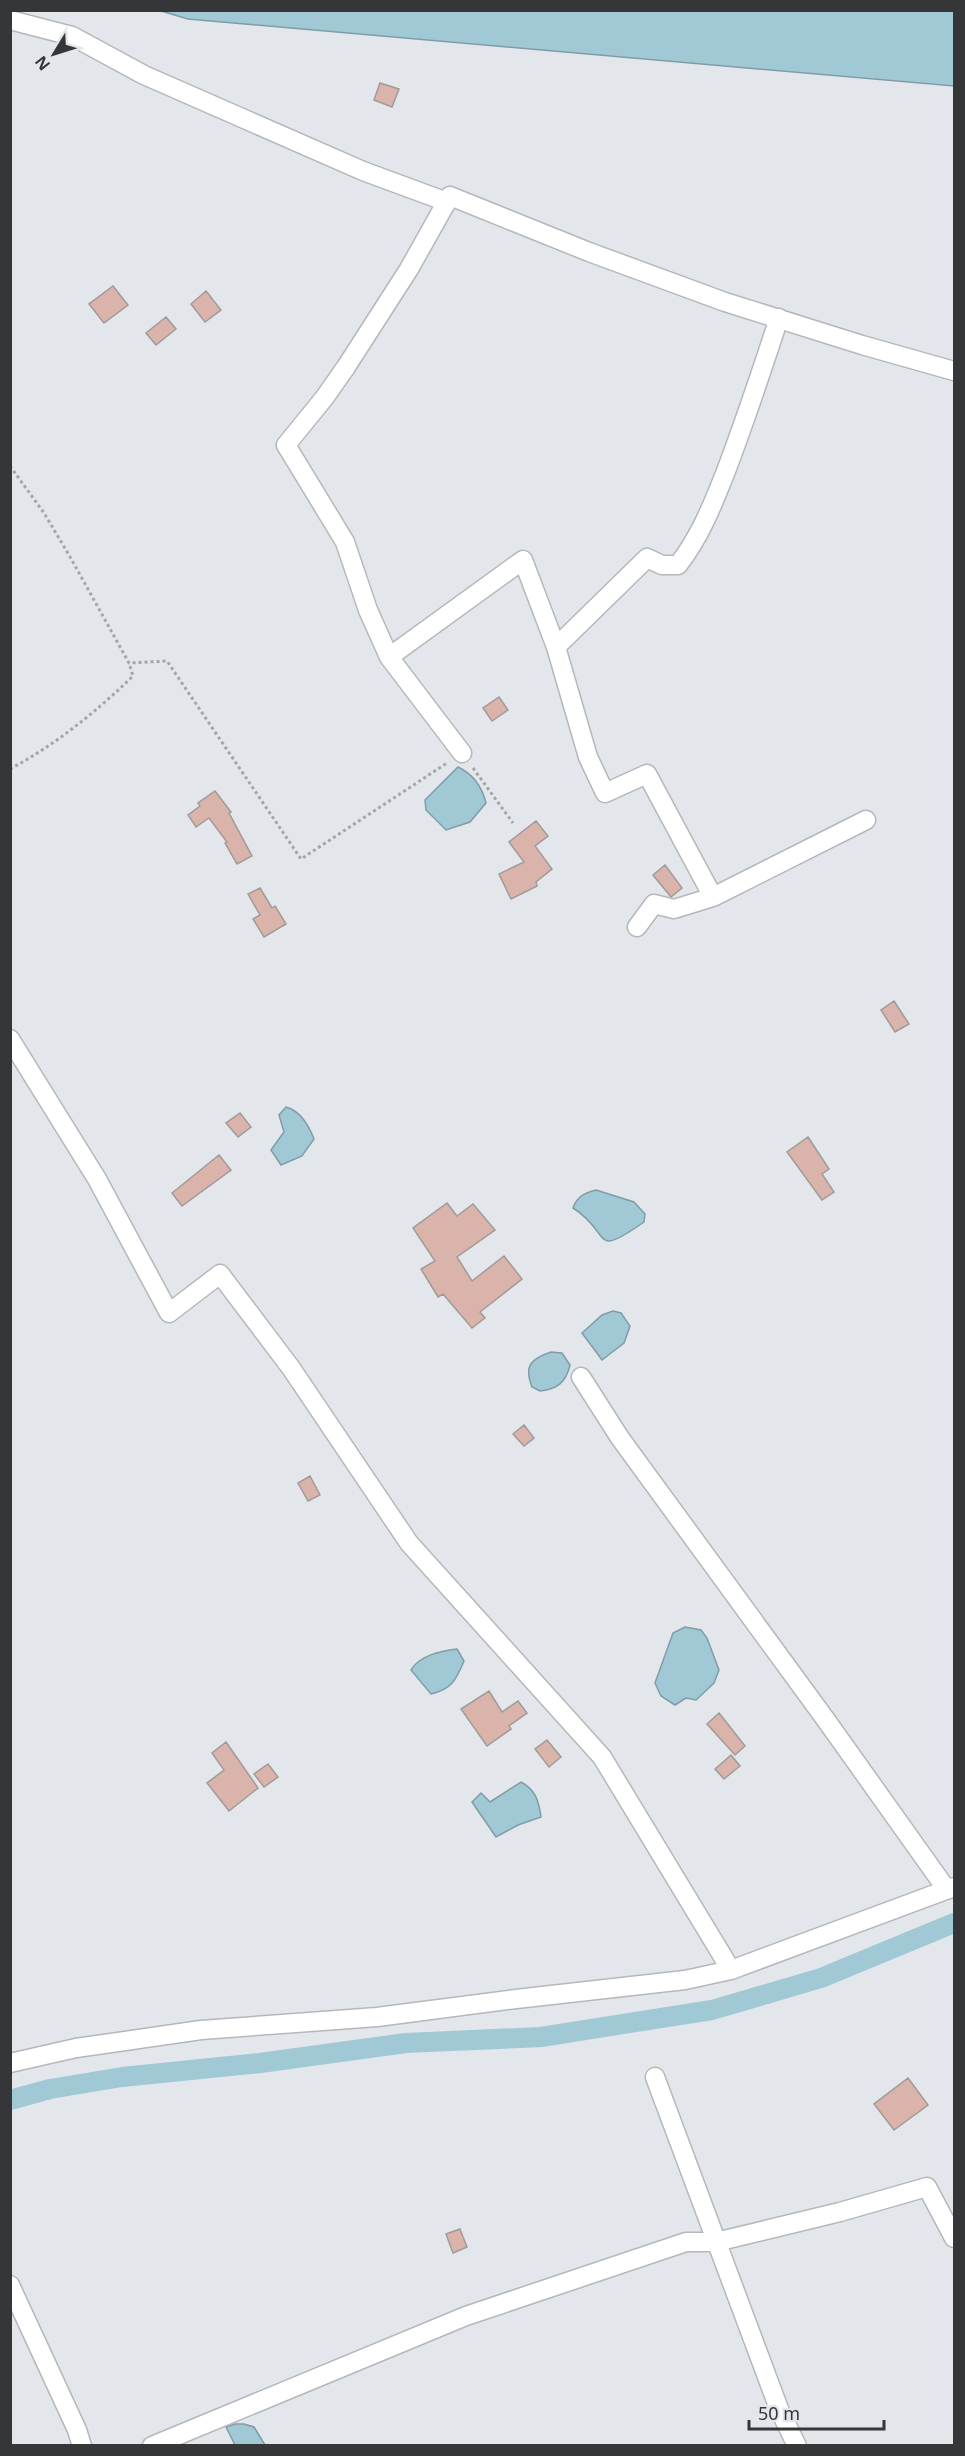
<svg xmlns="http://www.w3.org/2000/svg" width="965" height="2456" viewBox="0 0 965 2456" font-family="'Noto Sans',sans-serif">
  <style>
    .water { fill: #a0c9d5; stroke: #809da6; stroke-width: 1.5 }
    .lines { fill: none; stroke-linecap: round; stroke-linejoin: round }
    .canal { stroke: #a0c9d5; stroke-width: 20 }
    .building { fill: #dab4ab; stroke: #a09a98; stroke-width: 1.5 }
    .minor-casing { stroke: #b4b7bb; stroke-width: 21 }
    .path { stroke: #a3a6a9; stroke-width: 3; stroke-dasharray: 3 3; stroke-linecap: butt }
    .minor { stroke: #fff; stroke-width: 18 }
  </style>
  <rect width="100%" height="100%" fill="#e3e6eb"/>
  <!-- water -->
  <path class="water" d="M161,11H954V86L188,19Z
    M458,767C473,774 482,787 486,803L470,822L446,830L426,810L425,800Z
    M286,1107C301,1111 309,1126 314,1139L302,1156L281,1165L271,1150L284,1132L279,1115Z
    M596,1190L634,1202L645,1214L644,1222C590,1260 613,1233 573,1208C577,1196 585,1193 596,1190Z
    M613,1311L621,1313L630,1326L624,1343L602,1360L582,1333L602,1315Z
    M551,1352L562,1353L570,1365C566,1382 558,1389 540,1391L532,1387C524,1366 530,1359 551,1352Z
    M685,1627L701,1630L707,1638L719,1670L714,1683L696,1700L686,1698L675,1705L661,1696L655,1683L673,1633Z
    M457,1649L464,1661C456,1680 452,1689 431,1694L411,1670C420,1655 441,1651 457,1649Z
    M521,1782C536,1790 539,1802 541,1817L518,1825L496,1837L472,1802L481,1793L490,1802Z
    M235,2424H244L254,2427L265,2445H235L226,2427Z"/>
  <g class="lines">
    <!-- canal -->
    <path class="canal" d="M10,2100L50,2089L122,2077L260,2063L406,2043L541,2037L712,2010L821,1978L954,1923"/>
  </g>
  <!-- building -->
  <path class="building" d="M380,83L399,89L392,107L374,100Z
    M113,286L128,305L104,323L89,304Z
    M206,291L221,310L205,322L191,304Z
    M166,317L176,329L156,345L146,333Z
    M499,697L508,710L492,721L483,708Z
    M215,791L231,812L229,813L252,856L237,864L225,843L227,842L209,818L196,827L188,815L200,806L198,803Z
    M536,821L548,836L535,846L552,869L536,882L537,886L511,899L499,874L524,862L509,842Z
    M665,865L682,888L671,897L653,875Z
    M260,888L272,908L275,906L286,924L264,937L253,919L260,915L248,894Z
    M894,1001L909,1024L895,1032L881,1010Z
    M240,1113L251,1127L238,1137L226,1123Z
    M808,1137L829,1169L822,1174L834,1192L822,1200L787,1152Z
    M219,1155L231,1170L182,1206L172,1193Z
    M447,1203L457,1216L473,1204L495,1230L457,1257L472,1281L504,1256L522,1279L480,1312L485,1318L472,1328L443,1294L438,1297L421,1269L435,1261L413,1228Z
    M524,1425L534,1438L524,1446L513,1434Z
    M310,1476L320,1495L308,1501L298,1483Z
    M489,1691L502,1712L518,1701L527,1713L509,1726L511,1729L487,1746L461,1709Z
    M719,1713L745,1746L735,1755L707,1724Z
    M547,1740L561,1757L549,1767L535,1749Z
    M226,1742L258,1788L229,1811L207,1783L224,1770L212,1753Z
    M731,1755L740,1766L724,1779L715,1769Z
    M268,1764L278,1777L264,1787L254,1774Z
    M908,2078L928,2105L894,2130L874,2104Z
    M460,2229L467,2247L453,2253L446,2234Z"/>
  <g class="lines">
    <defs>
      <path id="minor" d="M10,20L72,36L144,75L363,171L447,202
        M556,647L647,558L662,565H678C700,537 713,504 726,471C745,421 762,370 779,318
        M389,657L368,610L345,542L286,445L325,397L346,367L409,269L450,196L589,252L725,302L862,345L954,371
        M462,753L389,657L523,560L556,647L588,757L605,793L647,774L713,897
        M637,927L654,904L674,909L713,897L866,820
        M10,1039L97,1179L169,1313L220,1274L291,1368L409,1543L602,1757L731,1970
        M581,1377L620,1438L826,1720L947,1890
        M10,2063L76,2048L201,2030L377,2017L516,1999L685,1980L731,1970L954,1887
        M655,2077L779,2409L797,2446
        M10,2285L77,2430L82,2446
        M152,2446L466,2316L686,2242H716L840,2212L927,2187L954,2238"/>
    </defs>
    <!-- minor casing -->
    <use href="#minor" class="minor-casing"/>
    <!-- path -->
    <path class="path" d="M10,466L44,513L69,555L129,663L167,661L301,859L447,763
      M473,768L513,823
      M10,769C55,745 96,712 133,676L129,663"/>
    <!-- minor -->
    <use href="#minor" class="minor"/>
  </g>
  <!-- border -->
  <rect width="965" height="2456" fill="none" stroke="#353638" stroke-width="24"/>
  <!-- north arrow -->
  <g transform="translate(54 54) rotate(232)" stroke="#e3e6eb" stroke-width="4.5" paint-order="stroke">
  <path d="M0-4.5L10 22L0 15L-10 22Z" fill="#353638"/>
  <text y="-9" font-size="16" font-weight="bold" text-anchor="middle" fill="#353638">N</text>
  </g>
  <!-- scale -->
  <path d="M749 2420v9h135v-9" fill="none" stroke="#353638" stroke-width="3"/>
  <text x="758" y="2420" font-size="18" fill="#353638" stroke="#e3e6eb" stroke-width="4.5" paint-order="stroke">50 m</text>
</svg>
